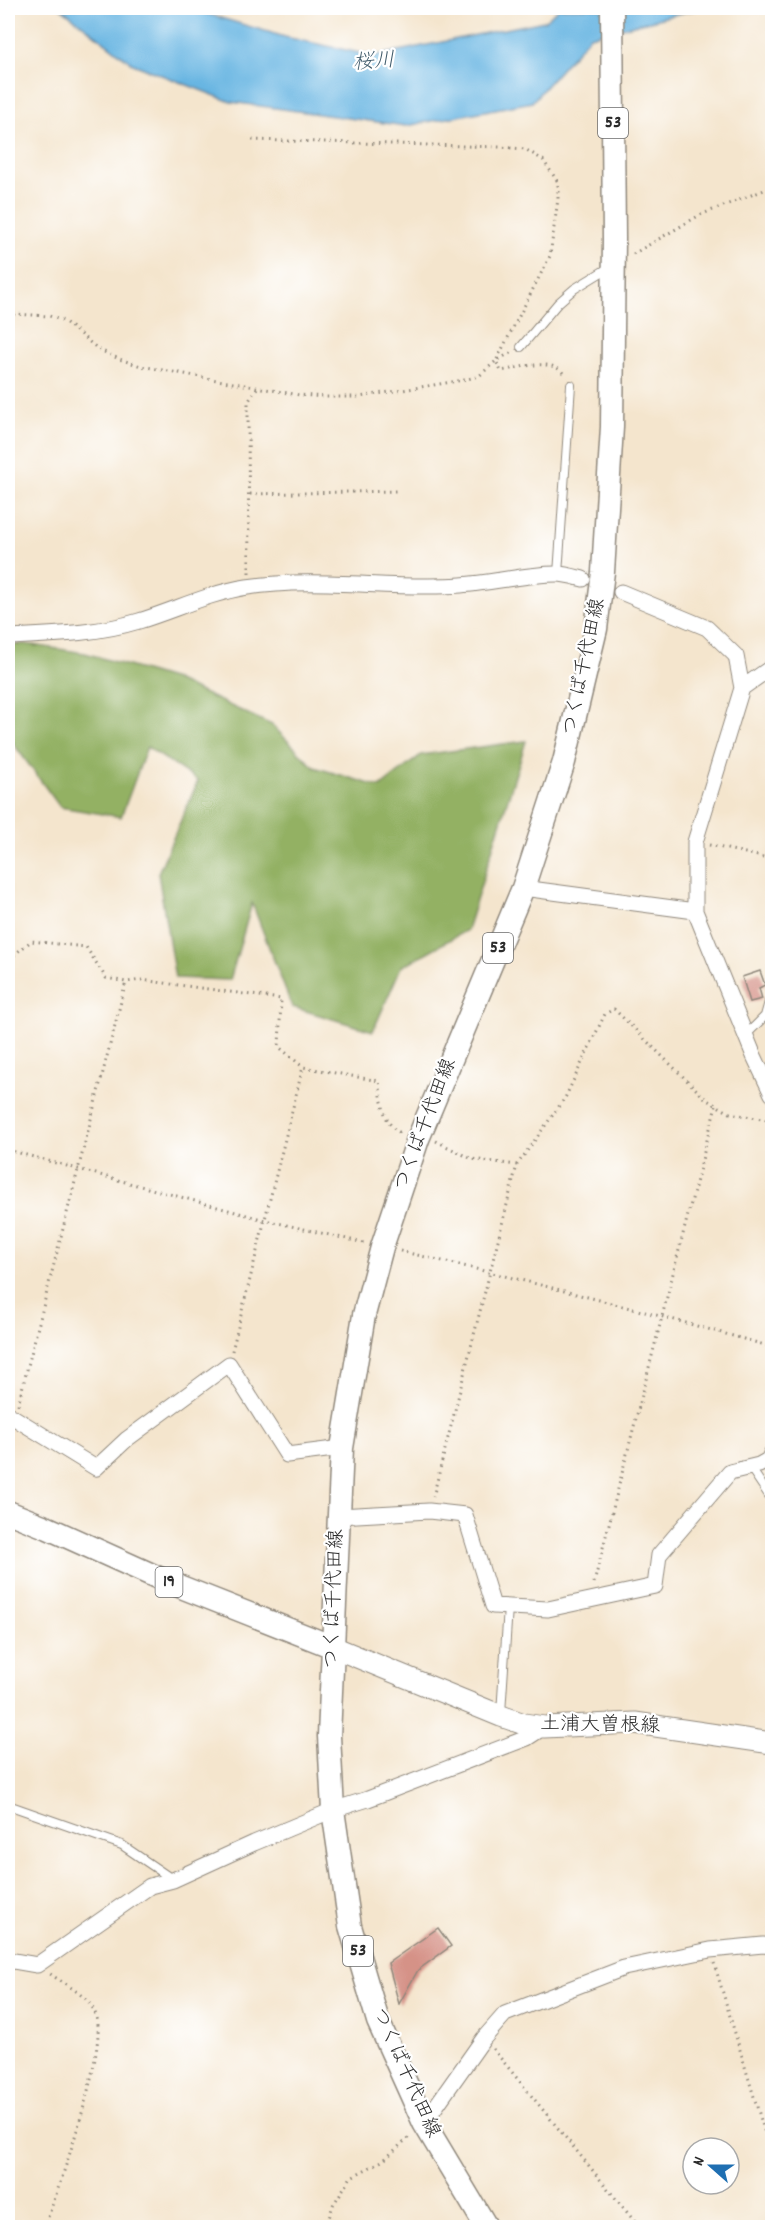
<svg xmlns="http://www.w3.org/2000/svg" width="780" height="2235" viewBox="0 0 780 2235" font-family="Dekko,'Klee One',sans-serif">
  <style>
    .forest { fill: #93b163; stroke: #5f6e47; stroke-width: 1.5 }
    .water { fill: #68b5e2; stroke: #4a7086; stroke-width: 1.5 }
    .building { fill: #d59287 }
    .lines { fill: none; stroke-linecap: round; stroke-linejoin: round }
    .lane-casing { stroke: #90887c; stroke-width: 10 }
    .street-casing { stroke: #90887c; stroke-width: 17 }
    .secondary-casing { stroke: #90887c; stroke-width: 23 }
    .primary-casing { stroke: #90887c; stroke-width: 25 }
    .path { stroke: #90887c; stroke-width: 3; stroke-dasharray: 1.5 4.5; stroke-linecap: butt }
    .lane { stroke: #fff; stroke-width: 8 }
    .street { stroke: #fff; stroke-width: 15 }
    .secondary { stroke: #fff; stroke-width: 21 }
    .primary { stroke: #fff; stroke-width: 22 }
    .labels { text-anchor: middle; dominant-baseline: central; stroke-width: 4.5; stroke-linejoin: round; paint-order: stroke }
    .shield { fill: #fff; stroke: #6b6b6b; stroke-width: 1.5 }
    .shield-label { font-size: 18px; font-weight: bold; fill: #2b2b2b }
    .street-label { font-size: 20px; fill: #2b2b2b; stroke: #fff }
    .water-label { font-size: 21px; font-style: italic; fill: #405b6b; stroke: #fff }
  </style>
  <rect width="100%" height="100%" fill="#fff"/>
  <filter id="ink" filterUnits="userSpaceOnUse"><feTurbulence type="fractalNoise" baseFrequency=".0167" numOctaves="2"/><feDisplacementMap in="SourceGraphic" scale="12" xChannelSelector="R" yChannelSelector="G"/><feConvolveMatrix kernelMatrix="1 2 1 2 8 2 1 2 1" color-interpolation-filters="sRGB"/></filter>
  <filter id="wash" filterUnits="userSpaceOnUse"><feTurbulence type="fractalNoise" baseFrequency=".008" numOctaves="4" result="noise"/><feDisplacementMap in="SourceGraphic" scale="24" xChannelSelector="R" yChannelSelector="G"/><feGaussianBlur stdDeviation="1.35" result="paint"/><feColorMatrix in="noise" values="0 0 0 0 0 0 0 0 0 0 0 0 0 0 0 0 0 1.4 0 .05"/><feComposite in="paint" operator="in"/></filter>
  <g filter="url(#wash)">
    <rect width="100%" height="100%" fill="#f4e5cd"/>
    <!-- forest -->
    <path class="forest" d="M25,644L85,653L175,680L272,725L314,767L380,787L421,755L526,741L467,930L401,967L373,1031L292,1007L252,903L230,980L175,978L158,873L198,781L147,747L121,817L60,807L13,743L8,742V645Z"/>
    <!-- water -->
    <path class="water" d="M61,8H188L285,37L374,56L544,21L559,8H701L590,36L532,102L406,126L231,102L133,64Z"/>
    <g id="blocks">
      <!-- building -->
      <path class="building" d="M760,971L765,985L759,988L762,999L750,1002L742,977Z
        M438,1928L451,1946L418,1970L399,2004L388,1963Z"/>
    </g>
  </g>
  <g filter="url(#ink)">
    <use href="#blocks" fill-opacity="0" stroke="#90887c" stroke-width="1.5"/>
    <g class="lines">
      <defs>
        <path id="lane" d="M521,347L558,303L574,289L610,267
          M558,574L571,385
          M746,1035L765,1016L772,991
          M750,1467L772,1500
          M501,1713L508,1607
          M8,1805L122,1845L172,1879"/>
        <path id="street" d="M621,592L707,628L736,656L742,688L695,842V911L754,1056L772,1094
          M8,637C51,635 97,634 139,621C175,610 209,593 247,587C319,576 390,590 461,585C493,583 525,574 557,574C565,574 575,577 583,579
          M742,688L772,667
          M523,888L695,911
          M8,1414L96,1468L127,1439L229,1364L287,1455L342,1448
          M339,1516L429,1511L465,1515L493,1606L548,1609L655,1586L659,1555L730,1472L759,1465L768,1460L772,1452
          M8,1960L37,1965L150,1886L173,1880L254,1843L333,1810L368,1799L527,1738L544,1727
          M424,2123L484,2038L505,2014L624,1968L710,1950L763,1945L772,1946"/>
        <path id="secondary" d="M333,1647L501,1716L524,1724L544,1727L635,1723L772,1743"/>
        <path id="primary" d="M8,1512L48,1528L161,1579L333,1647
          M487,2228L424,2123L378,2021L350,1926L333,1810L329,1736L342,1448L364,1315L382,1247L418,1139L523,888L564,762L596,629L603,572L612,427L614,239L612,8"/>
      </defs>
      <!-- lane casing -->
      <use href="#lane" class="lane-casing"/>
      <!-- street casing -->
      <use href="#street" class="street-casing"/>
      <!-- secondary casing -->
      <use href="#secondary" class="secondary-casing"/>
      <!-- primary casing -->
      <use href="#primary" class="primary-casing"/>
      <!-- path -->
      <path class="path" d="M252,140L500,147L525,149L543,160L558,182V199L550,256L496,361L501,371C519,368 554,356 565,376
        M633,254L700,215L772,187
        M8,312L14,314L49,316L64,321L98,349L119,359L141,366L299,395L326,397H359L464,380L479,376L496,361L512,352
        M250,494L398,491
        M249,573L248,414V402L257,388
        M709,845L772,859
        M8,953L14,955L31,941L86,947L106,978L126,982L142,980L281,999L279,1047L303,1067L379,1081C382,1099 382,1125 401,1133
        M436,1141L472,1159L517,1165
        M8,1150L265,1220L364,1243
        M400,1251C525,1280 649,1312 772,1347
        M232,1351L303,1067
        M18,1405L126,982
        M433,1497L517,1165L565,1098L605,1014L614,1009L707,1100L730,1113L772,1121
        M594,1583L716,1105
        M714,1963L772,2157
        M493,2049L640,2228
        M44,2228C58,2190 109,2048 96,2015C89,1995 65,1985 49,1973
        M326,2228L333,2205L351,2177L384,2160L409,2137"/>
      <!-- lane -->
      <use href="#lane" class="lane"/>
      <!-- street -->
      <use href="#street" class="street"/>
      <!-- secondary -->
      <use href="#secondary" class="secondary"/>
      <!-- primary -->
      <use href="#primary" class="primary"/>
    </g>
  </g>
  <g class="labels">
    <!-- shield labels -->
    <g class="shield">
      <rect x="598" y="108" width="30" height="30" rx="4.5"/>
      <rect x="483" y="933" width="30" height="30" rx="4.5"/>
      <rect x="155.5" y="1567" width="27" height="30" rx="4.5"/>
      <rect x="343" y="1936" width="30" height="30" rx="4.5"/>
    </g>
    <g class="shield-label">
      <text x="613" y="123">53</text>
      <text x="498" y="948">53</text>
      <text x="169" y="1582">19</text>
      <text x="358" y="1951">53</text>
    </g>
    <!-- street labels -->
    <g class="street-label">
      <text transform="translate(585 667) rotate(-78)">つくば千代田線</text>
      <text transform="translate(426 1125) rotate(-69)">つくば千代田線</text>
      <text transform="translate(335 1599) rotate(-88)">つくば千代田線</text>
      <text transform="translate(600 1726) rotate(1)">土浦大曽根線</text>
      <text transform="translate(405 2073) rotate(66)">つくば千代田線</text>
    </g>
    <!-- water labels -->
    <g class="water-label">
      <text transform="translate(374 63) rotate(-4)">桜川</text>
    </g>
  </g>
  <!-- margin -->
  <rect width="780" height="2235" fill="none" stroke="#fff" stroke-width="30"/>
  <!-- north arrow -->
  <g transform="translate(711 2166) rotate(291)"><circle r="28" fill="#ffffff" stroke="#aaaaaa" stroke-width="1.5"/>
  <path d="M0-4.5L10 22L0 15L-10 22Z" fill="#1f6fb2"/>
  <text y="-9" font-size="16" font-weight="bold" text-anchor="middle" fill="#2b2b2b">N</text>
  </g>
</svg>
